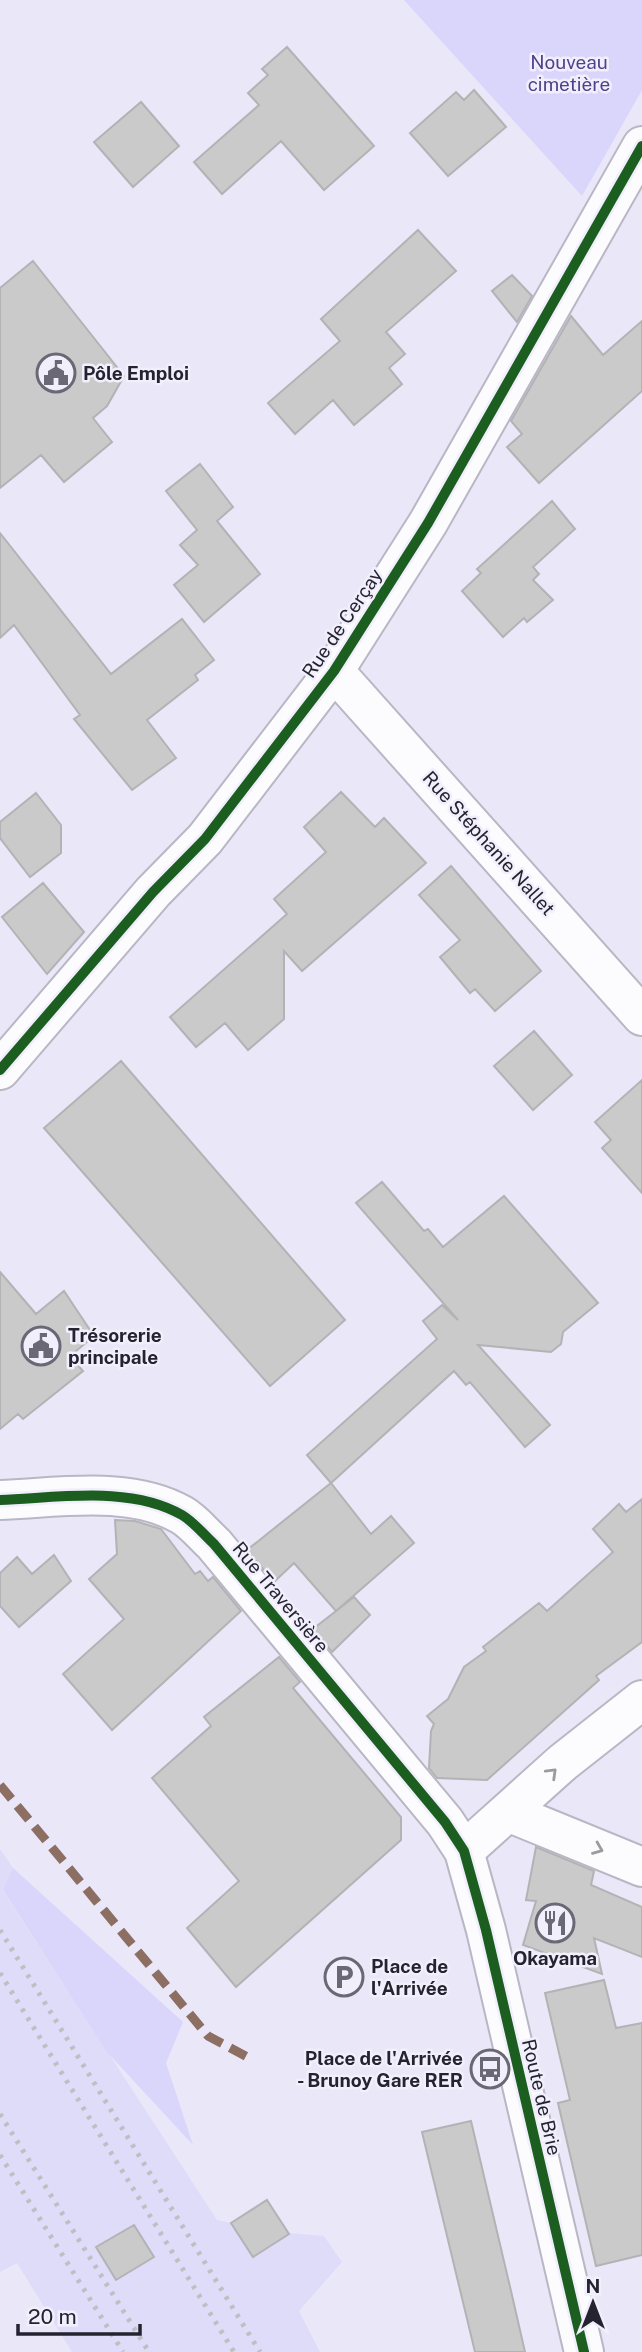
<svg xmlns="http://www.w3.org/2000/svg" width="642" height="2352" viewBox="0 0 642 2352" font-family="'Public Sans',sans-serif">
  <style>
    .built { fill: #dfdcf9 }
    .green { fill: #dad5fb }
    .building { fill: #cbcacb; stroke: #b3b2b4; stroke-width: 2 }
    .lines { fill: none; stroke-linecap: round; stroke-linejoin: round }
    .minor-casing { stroke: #b9b7c4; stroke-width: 42 }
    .tertiary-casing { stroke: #b9b7c4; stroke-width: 42 }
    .minor { stroke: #fcfbfe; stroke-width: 38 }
    .tertiary { stroke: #fcfbfe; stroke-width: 38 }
    .rail { stroke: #bfbfc3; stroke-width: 5; stroke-dasharray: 3.5 7; stroke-linecap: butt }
    .quiet { stroke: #8d6e63; stroke-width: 9; stroke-dasharray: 18 9; stroke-linecap: butt }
    .cycleway-casing { stroke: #f1effc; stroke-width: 15 }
    .cycleway { stroke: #1b5e20; stroke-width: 10 }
    .oneway { stroke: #9b9aa1 }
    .labels { text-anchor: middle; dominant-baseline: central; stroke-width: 5; stroke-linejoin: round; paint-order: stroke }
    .park-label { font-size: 19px; fill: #50418c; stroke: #f1effc }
    .poi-label { font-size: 19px; font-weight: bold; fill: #25232f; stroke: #f1effc; text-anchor: start }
    .street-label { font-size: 19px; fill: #25232f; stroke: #f1effc }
  </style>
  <rect width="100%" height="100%" fill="#e9e7f8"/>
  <!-- built -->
  <path class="built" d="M0,1849L13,1868L3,1891L217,2220L231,2223L267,2200L289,2233L324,2236L342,2262L299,2311L320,2352H72L17,2263L0,2272Z"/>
  <!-- green -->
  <path class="green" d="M404,0H642V90L582,196Z
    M13,1868L183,2022L166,2063L193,2145L107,2052L3,1890Z"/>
  <!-- building -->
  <path class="building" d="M287,47L374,146L324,190L281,141L222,194L194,162L259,105L248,93L268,75L262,69Z
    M474,90L506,127L448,176L410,133L456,92L464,100Z
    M141,102L179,146L133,187L94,142Z
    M418,230L456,271L386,332L405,354L389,368L402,384L354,425L333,400L295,434L268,403L340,341L321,319Z
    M33,261L124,376L107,406L93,418L112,442L64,482L41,455L0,488V288Z
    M512,275L532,296L517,322L492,291Z
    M571,316L603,355L642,321V391L539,483L507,447L522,434L511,421Z
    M200,464L233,507L217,521L260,574L204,622L174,585L198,565L180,545L197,530L166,491Z
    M552,501L575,529L533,567L539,574L533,580L553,600L527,622L524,618L503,637L462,591L481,573L477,569Z
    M0,533L111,674L182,619L214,660L195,675L198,680L147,720L176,758L132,790L74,719L80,715L14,625L0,638Z
    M341,792L375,827L384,818L426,863L302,971L284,951V1019L248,1050L225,1023L196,1047L170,1017L287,914L274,899L326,852L304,827Z
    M36,793L61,825V853L30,877L0,838V822Z
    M451,866L541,971L495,1011L475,989L470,993L440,957L460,940L419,895Z
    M43,883L84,932L47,974L2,917Z
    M534,1031L572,1075L533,1110L494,1066Z
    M121,1061L345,1320L270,1386L44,1128Z
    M642,1080V1193L602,1148L611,1140L595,1122Z
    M382,1182L424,1231L428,1229L443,1247L504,1196L598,1303L563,1332L561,1344L551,1352L478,1345L550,1425L525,1447L470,1382L466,1385L454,1371L331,1483L307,1455L437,1339L423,1321L442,1305L458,1320L356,1203Z
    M0,1272L36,1314L64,1291L94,1336L70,1356L83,1371L23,1419L18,1414L0,1429Z
    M331,1483L371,1534L391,1516L414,1543L336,1611L294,1563L274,1582L247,1550Z
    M642,1499V1642L596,1676L599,1680L487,1780L437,1778L429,1768L431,1731L434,1724L427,1716L448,1699L464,1667L486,1651L483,1647L539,1603L547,1611L613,1552L593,1529L619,1504L626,1512Z
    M115,1520L135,1521L161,1529L195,1574L200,1571L208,1581L213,1577L241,1611L112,1730L63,1674L124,1619L89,1579L117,1554Z
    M54,1555L71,1581L19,1627L0,1606V1573L17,1557L32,1574Z
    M354,1597L370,1615L332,1652L313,1629Z
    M279,1657L300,1682L293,1688L401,1817V1840L236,1987L187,1928L239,1881L152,1778L211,1726L204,1717Z
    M536,1847L594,1871L591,1885L642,1907V1957L594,1938L602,1974L523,1945L536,1901L526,1900Z
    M604,1980L616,2028L642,2023V2255L596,2266L558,2103L570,2100L545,1993Z
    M471,2121L511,2291L525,2352H475L422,2132Z
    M267,2200L289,2234L253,2257L231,2223Z
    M134,2225L154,2257L116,2280L96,2247Z"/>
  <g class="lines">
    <defs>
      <path id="minor" d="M334,671L642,1016
        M510,1813L642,1867"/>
      <path id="tertiary" d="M0,1070L153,892L205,839L334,671L428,523L642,146
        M0,1500C58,1498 130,1485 182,1515C194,1522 204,1535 214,1544L445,1822L464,1851L486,1930L584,2352
        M464,1851L562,1763L642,1700"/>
    </defs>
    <!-- minor casing -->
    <use href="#minor" class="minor-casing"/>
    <!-- tertiary casing -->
    <use href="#tertiary" class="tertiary-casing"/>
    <!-- minor -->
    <use href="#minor" class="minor"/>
    <!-- tertiary -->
    <use href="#tertiary" class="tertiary"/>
    <!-- rail -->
    <path class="rail" d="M0,1930L260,2352
      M0,1973L234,2352
      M0,2114L149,2352
      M0,2155L123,2352"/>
    <!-- quiet -->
    <path class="quiet" d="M0,1785L208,2036L251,2059"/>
    <defs>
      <path id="cycleway" d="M0,1070L153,892L205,839L334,671L428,523L642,146
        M0,1500C58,1498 130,1485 182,1515C194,1522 204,1535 214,1544L445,1822L464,1851L486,1930L584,2352"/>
    </defs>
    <!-- cycleway casing -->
    <use href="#cycleway" class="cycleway-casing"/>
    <!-- cycleway -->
    <use href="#cycleway" class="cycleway"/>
  </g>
  <!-- one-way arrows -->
  <defs><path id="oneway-chevron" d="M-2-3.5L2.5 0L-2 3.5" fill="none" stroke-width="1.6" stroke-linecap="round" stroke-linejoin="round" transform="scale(1.75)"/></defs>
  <g class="oneway">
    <use href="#oneway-chevron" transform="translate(552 1773) rotate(-44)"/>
    <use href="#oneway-chevron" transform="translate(598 1849) rotate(22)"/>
  </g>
  <!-- icons -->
  <defs>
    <symbol id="civic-ring" viewBox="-11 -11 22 22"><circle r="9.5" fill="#f1effc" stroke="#6a6875" stroke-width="1.5"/><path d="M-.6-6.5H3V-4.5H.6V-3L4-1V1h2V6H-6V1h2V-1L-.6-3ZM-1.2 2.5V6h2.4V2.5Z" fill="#6a6875"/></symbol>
    <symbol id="restaurant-ring" viewBox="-11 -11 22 22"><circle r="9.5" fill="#f1effc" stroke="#6a6875" stroke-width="1.5"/><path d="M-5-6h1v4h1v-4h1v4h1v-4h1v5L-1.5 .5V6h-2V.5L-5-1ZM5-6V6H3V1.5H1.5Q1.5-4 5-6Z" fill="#6a6875"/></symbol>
    <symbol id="parking-ring" viewBox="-11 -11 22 22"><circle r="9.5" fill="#f1effc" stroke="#6a6875" stroke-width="1.5"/><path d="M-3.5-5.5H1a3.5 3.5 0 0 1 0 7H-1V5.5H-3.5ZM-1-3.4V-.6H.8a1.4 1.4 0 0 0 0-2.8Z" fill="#6a6875"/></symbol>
    <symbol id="bus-ring" viewBox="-11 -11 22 22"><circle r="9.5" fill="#f1effc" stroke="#6a6875" stroke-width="1.5"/><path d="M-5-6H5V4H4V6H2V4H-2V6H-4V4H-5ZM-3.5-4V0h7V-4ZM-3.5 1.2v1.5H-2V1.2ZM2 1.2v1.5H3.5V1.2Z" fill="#6a6875"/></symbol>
  </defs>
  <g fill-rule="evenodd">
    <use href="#civic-ring" x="34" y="351" width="44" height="44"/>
    <use href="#civic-ring" x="19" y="1324" width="44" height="44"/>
    <use href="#restaurant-ring" x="533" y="1901" width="44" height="44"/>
    <use href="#parking-ring" x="322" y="1955" width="44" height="44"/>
    <use href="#bus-ring" x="468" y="2047" width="44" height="44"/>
  </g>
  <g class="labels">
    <!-- park labels -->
    <g class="park-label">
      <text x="569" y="62">Nouveau<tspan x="569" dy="22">cimetière</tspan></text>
    </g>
    <!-- poi labels -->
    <g class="poi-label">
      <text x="83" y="373">Pôle Emploi</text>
      <text x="68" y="1335">Trésorerie<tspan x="68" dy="22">principale</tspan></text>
      <text x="555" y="1958" text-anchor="middle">Okayama</text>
      <text x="371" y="1966">Place de<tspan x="371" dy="22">l'Arrivée</tspan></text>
      <text x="463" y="2058" text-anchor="end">Place de l'Arrivée<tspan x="463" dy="22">- Brunoy Gare RER</tspan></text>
    </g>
    <!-- street labels -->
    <g class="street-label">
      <text transform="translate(342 623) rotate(-56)">Rue de Cerçay</text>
      <text transform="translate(489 843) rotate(48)">Rue Stéphanie Nallet</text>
      <text transform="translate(281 1597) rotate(50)">Rue Traversière</text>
      <text transform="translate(542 2097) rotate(77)">Route de Brie</text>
    </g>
  </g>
  <!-- north arrow -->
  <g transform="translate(593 2303)" stroke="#f1effc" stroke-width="5" paint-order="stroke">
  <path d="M0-5L12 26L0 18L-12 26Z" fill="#25232f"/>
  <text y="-10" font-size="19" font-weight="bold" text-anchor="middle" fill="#25232f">N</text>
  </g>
  <!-- scale -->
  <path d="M18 2324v10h122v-10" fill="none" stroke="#25232f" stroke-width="3.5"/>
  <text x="28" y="2324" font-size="21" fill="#25232f" stroke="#f1effc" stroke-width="5" paint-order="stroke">20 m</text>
</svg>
